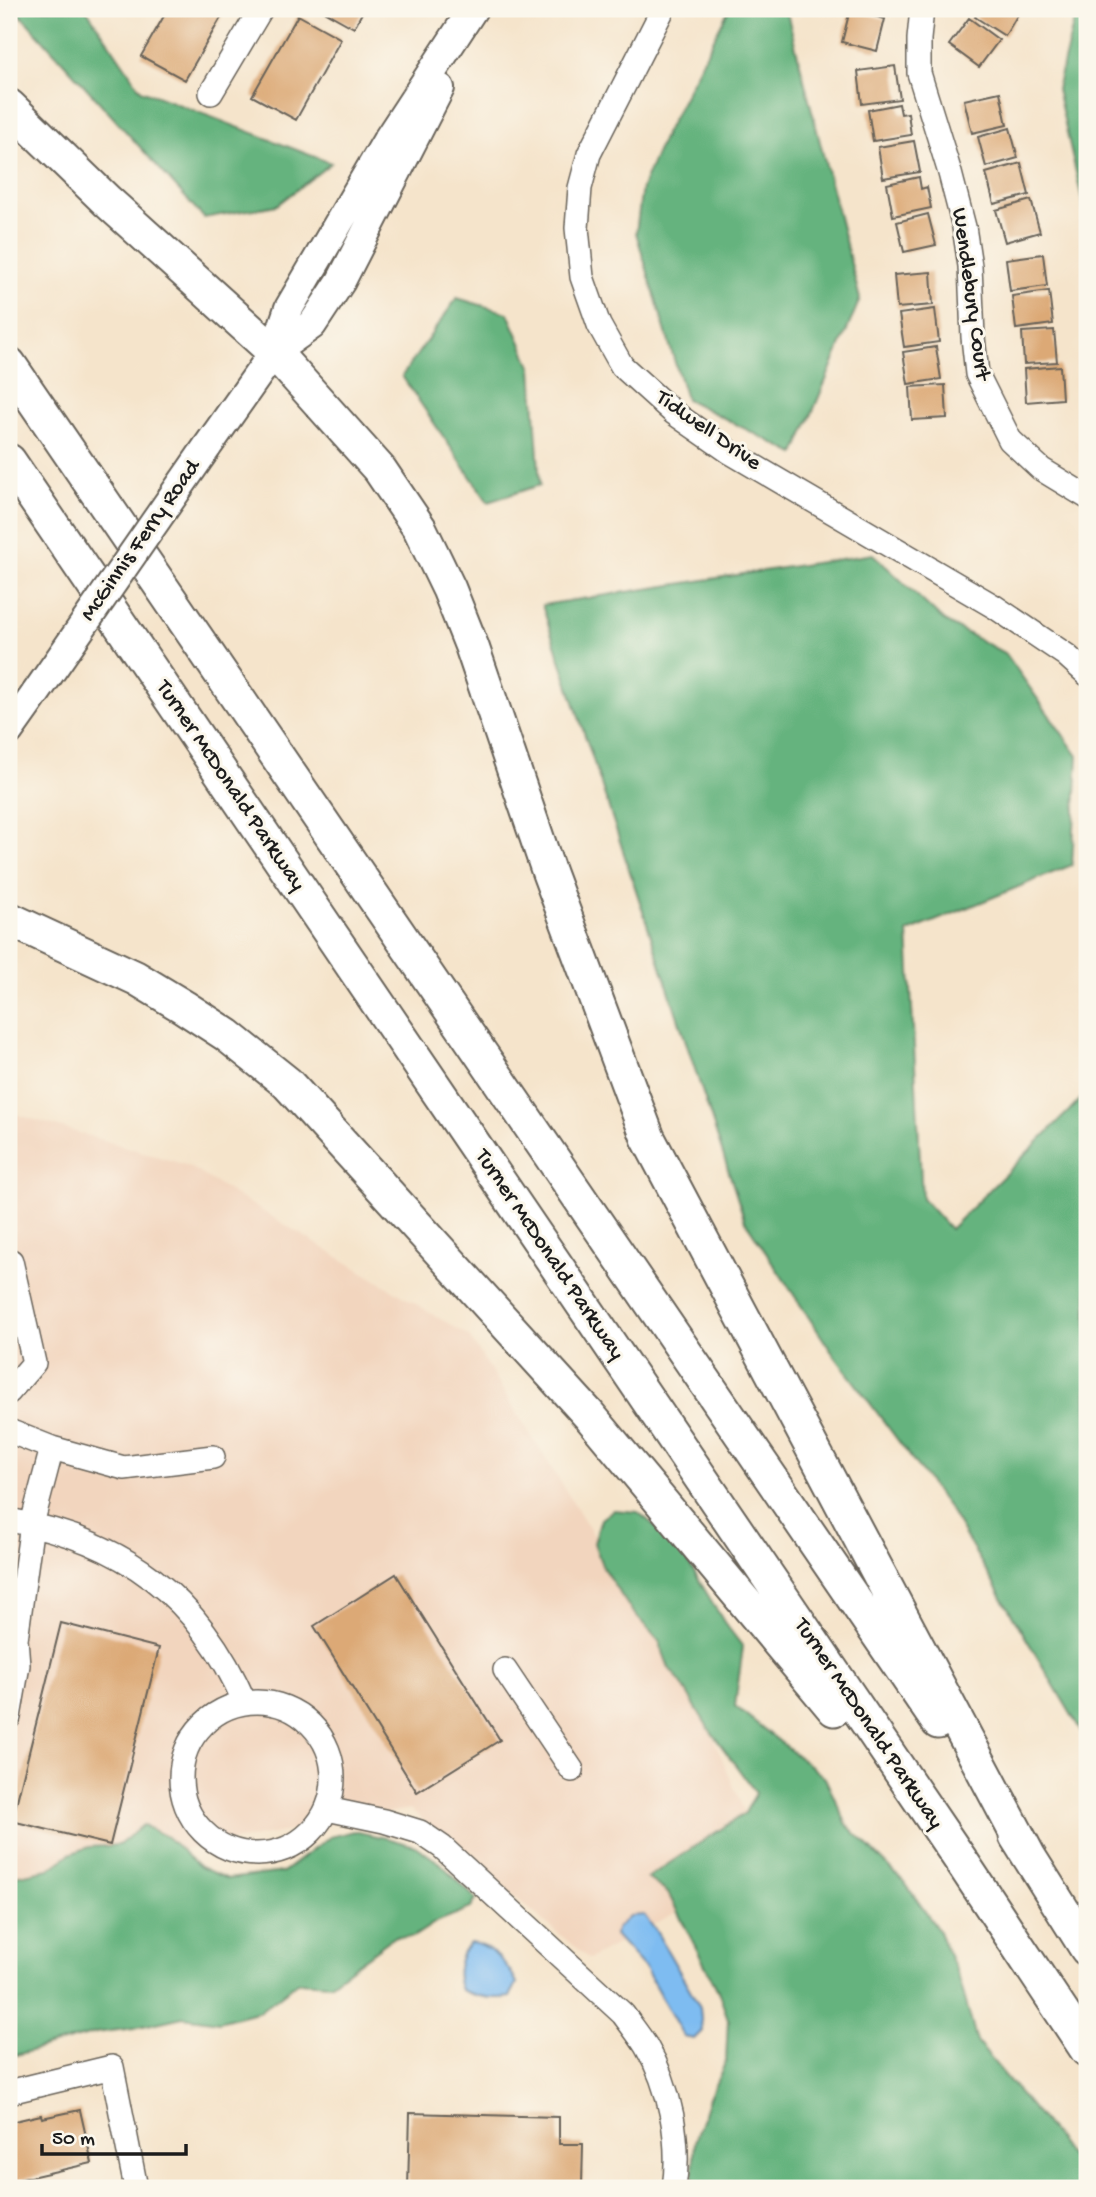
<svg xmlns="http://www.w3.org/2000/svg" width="1096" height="2197" viewBox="0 0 1096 2197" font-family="'Gochi Hand',sans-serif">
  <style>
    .built { fill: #f2d5be }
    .forest { fill: #65b37e; stroke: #40684d; stroke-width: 2 }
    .water { fill: #7ebcf1; stroke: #4d6c86; stroke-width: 2 }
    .building { fill: #dca976 }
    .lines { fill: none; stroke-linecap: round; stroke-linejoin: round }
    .minor-casing { stroke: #686259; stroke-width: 26 }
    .major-casing { stroke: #686259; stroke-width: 32 }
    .highway-casing { stroke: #686259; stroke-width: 37 }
    .minor { stroke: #fff; stroke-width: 23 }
    .major { stroke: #fff; stroke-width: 28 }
    .highway { stroke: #fff; stroke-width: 33 }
    .major-bridge-casing { stroke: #686259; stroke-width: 32; stroke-linecap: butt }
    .major-bridge { stroke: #fff; stroke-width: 28 }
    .labels { text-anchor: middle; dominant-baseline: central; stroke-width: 6; stroke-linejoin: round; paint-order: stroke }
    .street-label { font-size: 23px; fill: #1c1c1c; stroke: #fbf7ec }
  </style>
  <rect width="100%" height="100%" fill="#fbf7ec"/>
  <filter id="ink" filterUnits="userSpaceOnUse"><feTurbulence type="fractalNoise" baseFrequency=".0143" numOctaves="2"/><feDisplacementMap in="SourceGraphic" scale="14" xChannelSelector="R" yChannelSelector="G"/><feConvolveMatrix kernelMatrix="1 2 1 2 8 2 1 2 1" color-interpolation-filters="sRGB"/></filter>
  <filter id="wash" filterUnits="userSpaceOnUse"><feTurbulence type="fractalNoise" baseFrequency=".00686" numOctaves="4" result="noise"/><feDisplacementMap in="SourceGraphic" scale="28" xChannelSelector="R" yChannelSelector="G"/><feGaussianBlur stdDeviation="1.57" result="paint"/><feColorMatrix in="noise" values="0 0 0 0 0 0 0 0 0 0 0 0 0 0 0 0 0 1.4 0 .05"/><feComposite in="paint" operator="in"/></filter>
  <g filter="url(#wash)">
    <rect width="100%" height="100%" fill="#f5e4cb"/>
    <!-- built -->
    <path class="built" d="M9,1112L186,1165L469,1336L698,1702L745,1813L777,1858L589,1959L410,1809L9,1882Z"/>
    <!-- forest -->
    <path class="forest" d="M15,9H86L141,90L331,163L277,205L204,218Z
      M729,9H786L860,299L795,454L686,399L636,233L642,187L663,138Z
      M1077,9H1087V221L1057,89Z
      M457,298L508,313L532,368L540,485L488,502L402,376Z
      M873,554L944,621L1006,654L1078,756L1072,865L908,932L922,1198L950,1229L1087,1093V1741L950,1510L831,1351L745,1221L542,605Z
      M613,1510L638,1512L678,1545L724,1622L743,1647L735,1706L825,1778L847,1825L905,1883L938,1930L960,1981L977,2042L1057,2138L1087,2181V2188H692L695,2142L709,2098L726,2061L728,2019L718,1991L668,1893L647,1878L745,1813L756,1793L709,1729L681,1683L669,1668L659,1641L631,1610L603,1568L594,1543L601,1519Z
      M143,1825L167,1837L200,1867L227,1879L283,1872L330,1837L354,1831L386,1838L415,1846L440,1863L476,1899L471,1908L436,1922L413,1937L395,1936L330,1984L298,1982L260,2011L219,2022L183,2017L134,2028L96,2033L9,2057V1877L49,1869L70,1854L89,1847L119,1845Z"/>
    <!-- water -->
    <path class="water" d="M644,1915L656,1931L700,2007L702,2031L694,2039L684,2037L645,1968L615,1935L616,1929L629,1916Z
      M470,1943C489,1943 510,1967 517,1983L510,1997C492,2000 477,1997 461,1990C454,1974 458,1956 470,1943Z"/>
    <g id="blocks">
      <!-- building -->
      <path class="building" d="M168,9H226L185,80L141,56Z
        M320,9H364L354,28Z
        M874,9H891L890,14Z
        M980,9H1021L1005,36L975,17Z
        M850,10L885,19L877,51L842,42Z
        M298,15L341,39L296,120L252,96Z
        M969,18L999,40L979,67L949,45Z
        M895,66L900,99L862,104L858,71Z
        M1000,92L1007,125L972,133L964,100Z
        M899,104L901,114L908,113L911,135L873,141L868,110Z
        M1010,128L1018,158L986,167L978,137Z
        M914,141L920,172L883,178L878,147Z
        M1021,163L1029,195L994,204L986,173Z
        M919,177L921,189L927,187L931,208L893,216L887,184Z
        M1031,200L1040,232L1005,242L996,210Z
        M928,214L936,245L904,252L897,222Z
        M1043,254L1047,286L1010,291L1006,259Z
        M931,272L933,305L897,308L894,275Z
        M1049,291L1053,324L1016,329L1012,296Z
        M935,309L939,342L904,347L899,314Z
        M1054,330L1057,362L1024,364L1022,332Z
        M936,347L941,379L908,384L903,352Z
        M1060,366L1062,399L1026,402L1024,369Z
        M945,385L947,418L912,420L910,387Z
        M396,1574L500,1740L417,1792L314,1626Z
        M61,1623L159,1648L110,1845L12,1821Z
        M80,2110L92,2163L9,2182L10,2122L41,2115L42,2118Z
        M410,2113L559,2117V2144H583L582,2185L558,2184V2188H408Z"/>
    </g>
  </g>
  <g filter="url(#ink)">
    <use href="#blocks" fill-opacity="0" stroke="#686259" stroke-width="2"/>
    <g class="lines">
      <defs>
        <path id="minor" d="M663,9L589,154L580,188L577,228L582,277L599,325L622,366L674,413L730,452L995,607L1066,655L1087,674
          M922,9L919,39V73L950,173L964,227L970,266L973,337L977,374L1010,440L1041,469L1087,497
          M211,93L261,9
          M9,1260L11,1261L34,1363L9,1392
          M9,1431L52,1448L32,1524L16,1639L18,1665L9,1717
          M52,1448L124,1468L213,1457
          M9,1520C123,1540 199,1596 245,1703
          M505,1670L572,1770
          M181 1778a76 76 0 1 1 152 0a76 76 0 1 1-152 0Z
          M327,1809L384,1821L420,1832L442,1847L623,2014C631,2025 639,2035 646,2046C670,2086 681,2142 674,2188
          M9,2092L112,2067L136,2188"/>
        <path id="major" d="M274,352L312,325L341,281L440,88
          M207,447L274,352L289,308L386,142L473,9
          M9,731L36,693"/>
        <path id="highway" d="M9,106L107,201L274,352L380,470L420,529L449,589L472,647L549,873L648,1138L1028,1855
          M9,364L938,1722
          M9,461L960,1859L1087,2050
          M9,919L136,978L184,1007L227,1035L287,1083L589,1415L834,1709
          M1016,1836L1087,1949"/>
      </defs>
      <!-- minor casing -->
      <use href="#minor" class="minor-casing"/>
      <!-- major casing -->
      <use href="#major" class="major-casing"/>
      <!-- highway casing -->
      <use href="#highway" class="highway-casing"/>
      <!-- minor -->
      <use href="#minor" class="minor"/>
      <!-- major -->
      <use href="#major" class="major"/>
      <!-- highway -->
      <use href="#highway" class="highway"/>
      <defs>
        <path id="major-bridge" d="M36,693L207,447"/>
      </defs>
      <!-- major-bridge casing -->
      <use href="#major-bridge" class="major-bridge-casing"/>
      <!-- major-bridge -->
      <use href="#major-bridge" class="major-bridge"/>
    </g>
  </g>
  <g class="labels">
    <!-- street labels -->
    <g class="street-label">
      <text transform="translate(970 294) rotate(82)">Wendlebury Court</text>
      <text transform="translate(708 431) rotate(35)">Tidwell Drive</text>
      <text transform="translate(141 541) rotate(-55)">McGinnis Ferry Road</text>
      <text transform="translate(230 786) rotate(56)">Turner McDonald Parkway</text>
      <text transform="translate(549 1255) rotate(56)">Turner McDonald Parkway</text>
      <text transform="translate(868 1724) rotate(56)">Turner McDonald Parkway</text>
    </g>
  </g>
  <!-- margin -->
  <rect width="1096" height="2197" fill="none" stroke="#fbf7ec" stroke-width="35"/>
  <!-- scale -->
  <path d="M42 2144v10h144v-10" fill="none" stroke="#1c1c1c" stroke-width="3.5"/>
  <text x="52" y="2144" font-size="21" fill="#1c1c1c" stroke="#fbf7ec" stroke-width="5" paint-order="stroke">50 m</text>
</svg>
